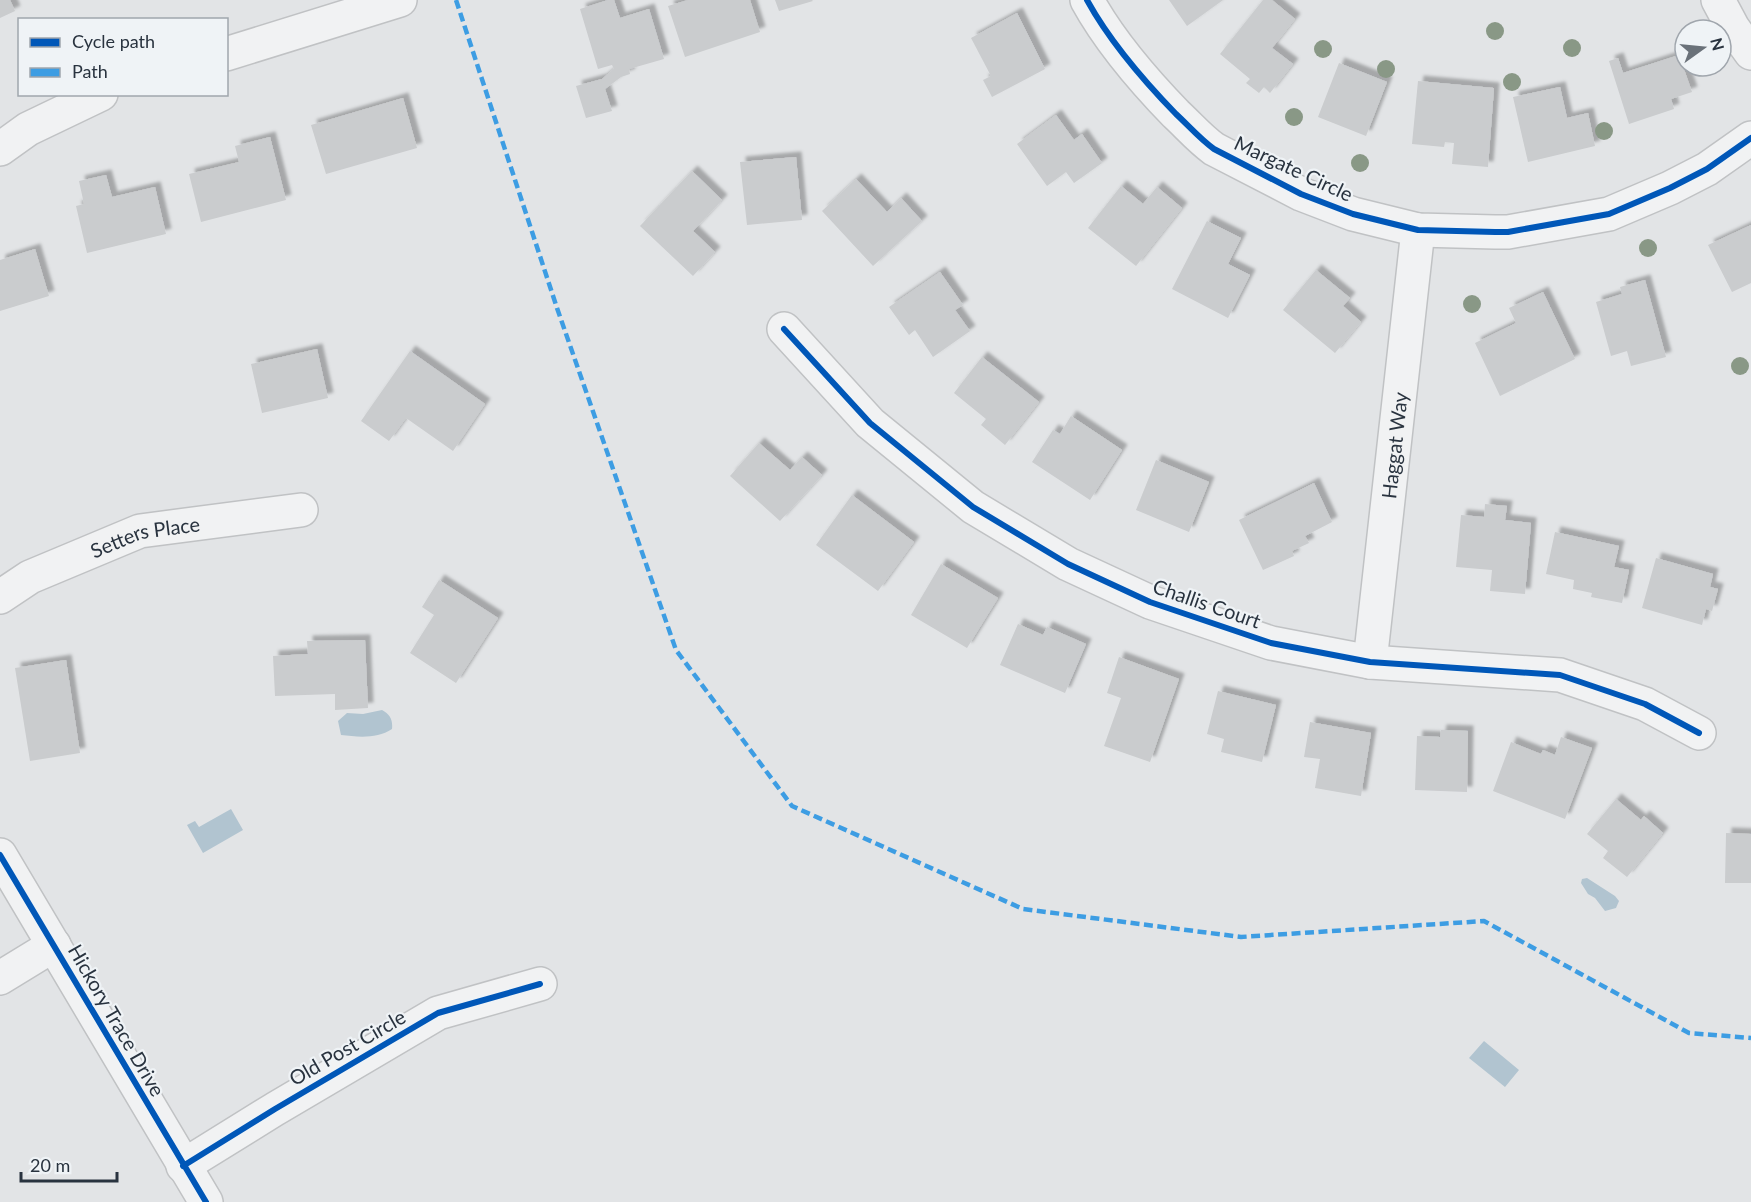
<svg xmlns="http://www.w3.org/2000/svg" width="1751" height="1202" viewBox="0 0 1751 1202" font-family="Lato,sans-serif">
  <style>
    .water { fill: #b1c4d0 }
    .building { fill: #caccce; filter: url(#shadow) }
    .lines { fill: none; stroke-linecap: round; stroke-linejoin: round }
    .minor-casing { stroke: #c0c2c4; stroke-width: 36 }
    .minor { stroke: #f1f2f3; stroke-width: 33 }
    .quiet { stroke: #3d9de3; stroke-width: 4.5; stroke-dasharray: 9 4.5; stroke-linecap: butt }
    .cycleway-casing { stroke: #eff3f6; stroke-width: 10 }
    .cycleway { stroke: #0057b8; stroke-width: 6 }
    .tree { fill: #899886 }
    .labels { text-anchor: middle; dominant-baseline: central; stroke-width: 4.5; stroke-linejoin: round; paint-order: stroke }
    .street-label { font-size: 20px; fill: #29333f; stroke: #eff3f6 }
  </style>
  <defs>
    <filter id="shadow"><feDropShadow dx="5.5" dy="-5.5" stdDeviation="1.5" flood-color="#0004"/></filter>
  </defs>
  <rect width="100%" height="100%" fill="#e2e4e6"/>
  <!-- water -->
  <path class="water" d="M382,710C390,714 393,720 392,729C377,739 358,737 341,735L338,721L347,713L363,714Z
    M231,809L243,830L203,853L187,825L195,821L199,827Z
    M1587,878L1615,896L1619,901L1616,908L1605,911L1595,898L1588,894L1581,883L1582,879Z
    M1484,1041L1519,1070L1505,1087L1469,1058Z"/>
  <!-- building -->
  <path class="building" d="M0,0H10L15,11L0,18Z
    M608,0H614L620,18L649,9L664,59L629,69L630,74L621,77L605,89L612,111L586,118L576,86L602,79L614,69L612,65L598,69L580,9Z
    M688,0H750L760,32L685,57L668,6Z
    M775,0H812L813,1L779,11Z
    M1169,0H1223L1187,26Z
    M1263,0H1272L1295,19L1272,48L1293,64L1270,93L1264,87L1259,93L1246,83L1250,79L1220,54Z
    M1017,13L1045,69L992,97L983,80L991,76L971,38Z
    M1679,55L1692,92L1671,99L1674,109L1629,124L1609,61L1618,58L1623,73Z
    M1339,63L1387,82L1366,136L1318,117Z
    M1418,81L1494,88L1488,167L1452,164L1454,143L1445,142L1444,147L1412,144Z
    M1560,87L1567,118L1588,113L1595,146L1528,162L1513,97Z
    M403,98L417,148L326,174L311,125Z
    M1056,115L1074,140L1082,134L1102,163L1074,183L1066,172L1047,186L1017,144Z
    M270,137L286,200L201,222L189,174L239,162L235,146Z
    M796,157L802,220L747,225L740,162Z
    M692,171L722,200L693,231L715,252L693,276L640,226Z
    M106,175L112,197L155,187L166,234L87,253L76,206L84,204L79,181Z
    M856,179L887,212L901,198L922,221L873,266L822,211Z
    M1121,186L1143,204L1157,187L1182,208L1136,266L1088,228Z
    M1207,221L1241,238L1228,264L1250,275L1228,318L1172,289Z
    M1751,225V283L1732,292L1708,245Z
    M35,249L49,296L0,311V260Z
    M1316,270L1350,298L1343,306L1361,322L1335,353L1283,310Z
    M940,272L963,305L955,310L970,331L933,357L915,330L909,335L889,307Z
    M1645,280L1666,357L1631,366L1627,351L1611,356L1596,302L1622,294L1620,287Z
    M1543,292L1575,359L1500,396L1475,343L1516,323L1509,308Z
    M317,349L328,398L262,413L251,364Z
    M410,351L485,404L453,451L406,418L389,441L361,421Z
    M982,357L1039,402L1005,445L981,425L986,419L954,393Z
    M1071,416L1122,450L1090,500L1032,462L1053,430L1060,434Z
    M759,443L790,470L802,457L822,475L780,521L730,476Z
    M1156,460L1209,482L1189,532L1136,510Z
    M1314,483L1332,522L1305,536L1309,543L1292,551L1294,556L1263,570L1239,520Z
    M852,495L914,542L878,591L816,545Z
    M1485,504L1507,506L1505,520L1531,523L1525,594L1490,591L1492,570L1456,567L1461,515L1484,517Z
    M1555,532L1619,546L1614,567L1629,570L1622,603L1591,597L1592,593L1573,589L1574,580L1546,574Z
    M1656,558L1713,574L1710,587L1718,589L1712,611L1706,609L1702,625L1642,608Z
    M941,564L998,598L967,648L911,615Z
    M439,580L498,618L456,683L410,653L434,615L422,607Z
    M1018,624L1043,635L1047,627L1086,644L1065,693L1000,665Z
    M365,640L368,708L335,710V694L275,696L273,656L308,654L307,641Z
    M1119,657L1179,679L1150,762L1104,746L1121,698L1107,693Z
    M66,660L80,753L30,761L15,668Z
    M1218,691L1276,705L1262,762L1221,752L1224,739L1207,734Z
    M1310,722L1371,733L1361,796L1315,788L1320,759L1304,757Z
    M1441,730L1468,731L1467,792L1415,790L1417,736L1440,737Z
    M1561,737L1592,748L1565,819L1493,791L1511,742L1541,754L1543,750L1555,755Z
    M1616,799L1641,820L1644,816L1663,833L1627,877L1603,858L1608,851L1587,834Z
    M1726,833L1751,834V883H1725Z"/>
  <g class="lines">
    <defs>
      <g id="minor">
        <path d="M1087,0C1110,42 1143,80 1176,114C1189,126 1200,139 1214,149L1301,194L1353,214L1418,230L1495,232H1508L1609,214L1670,188L1707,169L1751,138"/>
        <path d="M1718,0L1733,28L1751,53"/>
        <path d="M226,54L400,0"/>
        <path d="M0,149L28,129L101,94"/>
        <path d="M784,329L870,423L973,507L1068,564L1150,602L1271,643L1370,662L1560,675L1645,704L1699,733"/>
        <path id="s1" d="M0,597L30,577L140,531L301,510"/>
        <path id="s2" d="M1370,662L1418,230"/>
        <path d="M0,855L206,1202"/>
        <path d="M0,978L54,945"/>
        <path d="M183,1166L275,1109L438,1013L540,984"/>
      </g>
    </defs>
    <!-- minor casing -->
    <use href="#minor" class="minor-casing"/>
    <!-- minor -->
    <use href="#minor" class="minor"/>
    <!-- quiet -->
    <path class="quiet" d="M456,0L557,308L676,650L792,806L1023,909L1241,937L1484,921L1689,1033L1751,1038"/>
    <defs>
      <path id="cycleway" d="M1087,0C1110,42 1143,80 1176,114C1189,126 1200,139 1214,149L1301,194L1353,214L1418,230L1495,232H1508L1609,214L1670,188L1707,169L1751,138
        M784,329L870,423L973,507L1068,564L1150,602L1271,643L1370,662L1560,675L1645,704L1699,733
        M0,855L206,1202
        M183,1166L275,1109L438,1013L540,984"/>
    </defs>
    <!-- cycleway casing -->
    <use href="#cycleway" class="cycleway-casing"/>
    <!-- cycleway -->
    <use href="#cycleway" class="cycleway"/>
  </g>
  <!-- trees -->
  <g class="tree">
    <circle cx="1495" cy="31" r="9"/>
    <circle cx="1572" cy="48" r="9"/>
    <circle cx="1323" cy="49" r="9"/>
    <circle cx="1386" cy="69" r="9"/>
    <circle cx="1512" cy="82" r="9"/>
    <circle cx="1294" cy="117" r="9"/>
    <circle cx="1604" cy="131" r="9"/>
    <circle cx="1360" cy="163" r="9"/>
    <circle cx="1648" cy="248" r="9"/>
    <circle cx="1472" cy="304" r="9"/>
    <circle cx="1740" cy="366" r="9"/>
  </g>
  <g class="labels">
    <!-- street labels -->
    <g class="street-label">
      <text transform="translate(1294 168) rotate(25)">Margate Circle</text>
      <text stroke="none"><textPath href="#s2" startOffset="218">Haggat Way</textPath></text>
      <text stroke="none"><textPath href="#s1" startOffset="159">Setters Place</textPath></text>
      <text transform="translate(1207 603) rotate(19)">Challis Court</text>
      <text transform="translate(117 1020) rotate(60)">Hickory Trace Drive</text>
      <text transform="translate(347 1047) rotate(-30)">Old Post Circle</text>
    </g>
  </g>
  <!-- legend -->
  <rect x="18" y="18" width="210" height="78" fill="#eff3f6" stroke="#a0a6ad" stroke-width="1.5"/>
  <rect x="30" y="38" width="30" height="9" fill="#0057b8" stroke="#a0a6ad" stroke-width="1.5"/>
  <text x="72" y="48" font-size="18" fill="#29333f">Cycle path</text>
  <rect x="30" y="68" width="30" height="9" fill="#3d9de3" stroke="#a0a6ad" stroke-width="1.5"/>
  <text x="72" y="78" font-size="18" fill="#29333f">Path</text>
  <!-- north arrow -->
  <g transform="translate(1703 48) rotate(75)"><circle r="28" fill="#eff3f6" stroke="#a0a6ad" stroke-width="1.5"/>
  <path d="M0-4.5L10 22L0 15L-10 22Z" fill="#6a7179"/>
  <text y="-9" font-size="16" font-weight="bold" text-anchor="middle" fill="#29333f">N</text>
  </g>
  <!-- scale -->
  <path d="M21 1172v9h96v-9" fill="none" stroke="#29333f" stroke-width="3"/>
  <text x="30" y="1172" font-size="18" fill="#29333f" stroke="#eff3f6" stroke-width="4.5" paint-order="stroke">20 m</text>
</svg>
